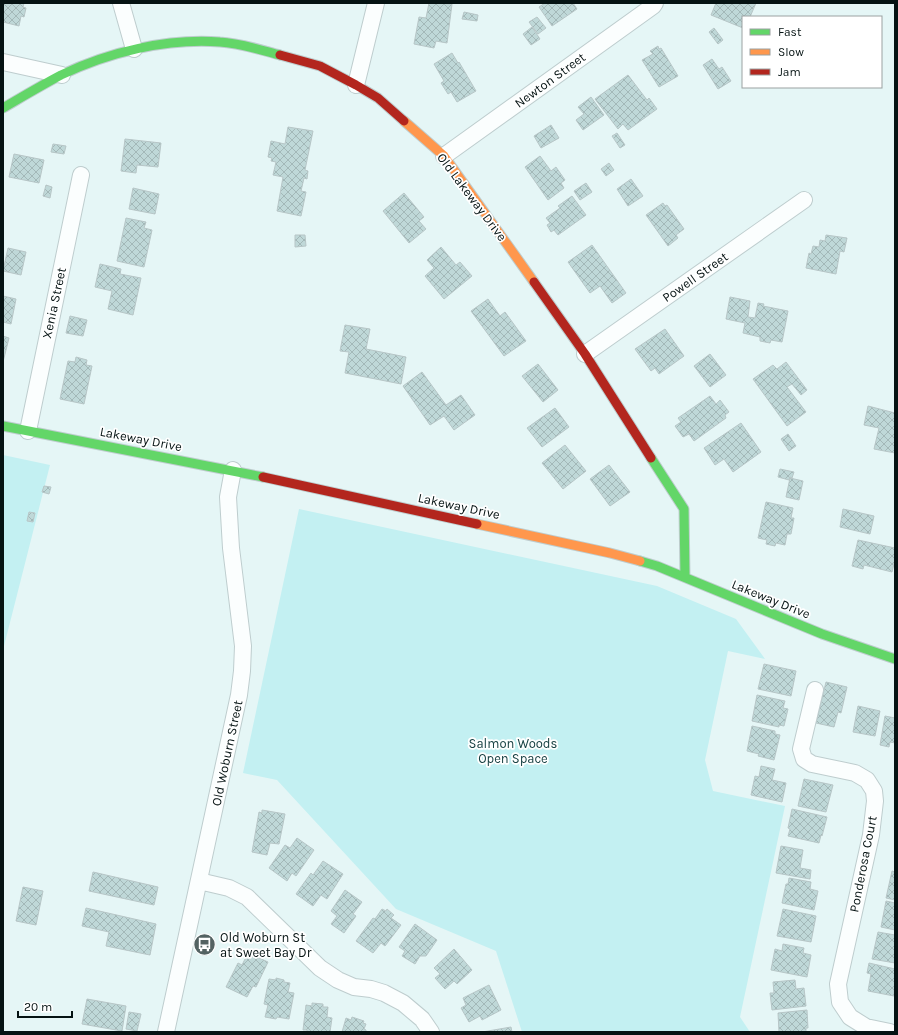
<svg xmlns="http://www.w3.org/2000/svg" width="898" height="1035" viewBox="0 0 898 1035" font-family="Karla,sans-serif">
  <style>
    .park { fill: #c3f0f2 }
    .building { fill: url(#building-cross-hatch); stroke: #b7c6c7 }
    .lines { fill: none; stroke-linecap: round; stroke-linejoin: round }
    .street-casing { stroke: #becdce; stroke-width: 18 }
    .fast-casing { stroke: #becdce; stroke-width: 11 }
    .slow-casing { stroke: #becdce; stroke-width: 11 }
    .jam-casing { stroke: #becdce; stroke-width: 11 }
    .street { stroke: #fbfefe; stroke-width: 16 }
    .fast { stroke: #63d668; stroke-width: 9 }
    .slow { stroke: #ff974d; stroke-width: 9 }
    .jam { stroke: #b3261e; stroke-width: 9 }
    .labels { text-anchor: middle; dominant-baseline: central; stroke-width: 3.5; stroke-linejoin: round; paint-order: stroke }
    .street-label { font-size: 13px; fill: #051313; stroke: #fff }
    .park-label { font-size: 13px; fill: #174143; stroke: #fff }
    .poi-label { font-size: 13px; fill: #051313; stroke: #fff; text-anchor: start }
  </style>
  <defs>
    <pattern id="building-cross-hatch" width="8" height="8" patternUnits="userSpaceOnUse"><rect width="8" height="8" fill="#bfd8d8"/><path d="M0 0l8 8M0 8l8-8" fill="none" stroke="#a3b8b8"/></pattern>
  </defs>
  <rect width="100%" height="100%" fill="#e5f6f6"/>
  <!-- park -->
  <path class="park" d="M3,455L50,465L3,650Z
    M299,509L657,586L736,619L765,659L728,651L705,760L713,791L785,806L740,1017L750,1032H522L496,951L396,909L277,780L243,773Z"/>
  <!-- building -->
  <path class="building" d="M3,3H24L23,7L26,8L24,17L21,16L19,26L3,22Z
    M429,3L452,4L447,43L436,41L434,48L414,44L419,17L426,18Z
    M545,3H573L577,9L552,26L539,7Z
    M716,3H756L750,17H743V28L711,15Z
    M464,12L478,15L477,21L462,19Z
    M537,17L546,28L538,34L529,22Z
    M532,27L540,39L531,45L523,34Z
    M714,28L723,40L718,44L709,32Z
    M658,46L659,49L661,48L678,76L659,87L642,60L653,54L650,51Z
    M452,53L458,63L459,62L476,91L457,102L451,92L448,94L441,83L444,81L434,64Z
    M712,59L719,69L722,67L731,81L718,89L703,65Z
    M628,75L647,100L649,98L657,109L628,130L623,124L618,129L595,99Z
    M591,97L604,115L583,130L576,120L584,114L578,107Z
    M551,125L559,138L541,148L534,136Z
    M288,127L313,131L305,170L308,171L307,179L304,178L301,191L306,192L301,216L277,211L283,177L273,175L276,162L271,161L272,158L268,157L271,141L285,144Z
    M617,133L625,145L620,148L612,136Z
    M125,139L161,143L158,167L137,165L136,173L121,171Z
    M53,144L66,146L64,154L51,152Z
    M14,154L44,160L39,183L9,177Z
    M540,156L551,171L556,167L565,180L561,183L564,188L548,200L525,167Z
    M609,163L614,170L606,176L601,169Z
    M631,179L643,196L628,206L617,189Z
    M586,183L592,192L580,200L574,191Z
    M46,185L52,187L50,198L43,196Z
    M133,188L159,194L155,214L129,209Z
    M404,193L424,217L419,221L426,229L409,243L383,211Z
    M572,196L586,215L558,235L554,230L551,232L547,225L550,223L546,218L560,208L558,206Z
    M663,203L665,206L667,205L684,229L676,235L678,238L668,246L646,215Z
    M126,218L146,222L144,228L152,230L144,267L117,261Z
    M295,235H305L306,246L295,247Z
    M826,235L847,238L844,252L840,251L836,274L806,268L809,253L811,254L813,246L819,247L820,240L825,241Z
    M592,245L626,293L612,303L600,286L590,293L568,262Z
    M441,247L456,265L460,262L472,276L444,299L425,276L434,268L427,260Z
    M8,248L26,252L21,275L3,271Z
    M100,264L121,269L120,274L141,278L133,315L108,309L112,291L95,287Z
    M3,296L16,299L11,324L3,322Z
    M730,297L750,301L748,317L755,318L758,303L764,304L763,306L788,311L782,342L771,340L770,343L760,341V337L743,333L745,323L726,319Z
    M488,299L500,316L505,312L526,341L504,356L471,311Z
    M70,316L87,320L83,336L66,333Z
    M345,325L370,329L366,349L406,357L401,384L345,373L349,352L340,351Z
    M665,329L684,356L659,374L655,368L651,371L635,349Z
    M3,336L9,338L3,362Z
    M710,354L726,375L710,387L694,366Z
    M76,357L87,360L86,365L92,366L84,404L60,399L68,361L75,362Z
    M786,362L807,390L801,395L792,384L787,387L806,412L787,426L753,379L773,365L777,369Z
    M538,364L558,390L543,402L522,376Z
    M422,372L446,405L461,395L475,415L454,430L444,416L430,425L403,386Z
    M710,396L716,404L720,400L729,412L725,415L726,418L694,441L689,434L683,437L675,426L681,422L678,418Z
    M868,406L895,413V453L874,449L879,428L864,425Z
    M555,408L569,427L542,447L527,428Z
    M741,423L761,452L733,472L724,459L715,465L704,448Z
    M788,434L796,446L789,451L781,439Z
    M565,445L586,471L563,489L542,463Z
    M609,465L630,492L610,506L590,479Z
    M780,469L794,472L792,478L790,477L789,480L778,477Z
    M790,478L803,481L799,500L786,497Z
    M44,486L51,487L49,494L42,492Z
    M766,502L793,508L791,518H794L791,534H787L785,545L776,543L775,546L766,544L767,540L758,538Z
    M843,509L874,516L870,534L840,527Z
    M29,512L35,513L33,522L27,521Z
    M858,540L895,548V560L892,572L864,565L863,569L852,566Z
    M764,664L796,671L791,696L758,689Z
    M826,682L847,687L841,713L838,712L834,727L816,723Z
    M757,695L785,701L783,708L788,709L784,726L779,725V727L752,721Z
    M858,706L880,711L875,736L853,732Z
    M885,716L895,718V743L890,742L889,747L880,745Z
    M752,726L775,731V734L780,735L774,760L758,756L759,754L747,751Z
    M761,766L775,769L772,780L786,783L782,802L751,795L755,776L759,777Z
    M804,779L833,785L826,812L798,806Z
    M792,809L827,817L822,836L821,835L819,843L788,836L790,829L788,828Z
    M262,810L285,814L279,844L270,843L267,855L252,852L259,812L262,813Z
    M297,838L314,850L296,876L292,873L287,881L269,868L285,845L290,848Z
    M781,846L803,850L800,868L811,870L810,879L776,873Z
    M323,861L343,874L327,899L321,895L313,906L296,894L311,873L313,875Z
    M892,871L895,872V900L886,898Z
    M93,872L158,887L154,905L89,891Z
    M789,878L811,882L810,889L818,891L814,910L782,903L786,884H788Z
    M23,887L43,891L36,925L16,921Z
    M345,890L362,902L353,914L356,916L344,933L331,924L337,916L331,911Z
    M886,901L895,903V930L881,927Z
    M86,908L156,924L150,955L106,946L109,932L82,926Z
    M382,909L386,911L387,909L394,915L391,918L401,925L385,946L381,943L373,953L356,941L373,918L375,919Z
    M783,909L816,916L811,942L777,936Z
    M415,924L437,940L426,956H420L415,964L402,956L405,951L399,947Z
    M878,932L895,935V963L872,959Z
    M783,944L804,948L803,953L811,955L807,977L771,970L775,949L782,951Z
    M454,949L472,970L457,984L454,981L445,989L435,978L440,974L434,968Z
    M248,953L268,962L256,987L253,986L247,997L226,987L238,963L242,965Z
    M869,963L895,969L894,996L868,991L871,974L867,973Z
    M276,978L284,980V982L290,983L288,992L294,993L289,1019L277,1017L276,1019L265,1017L268,1005L264,1004L269,979L276,980Z
    M795,980L796,989L804,988L806,1006L772,1010L770,993H774L773,982Z
    M489,985L501,1010L482,1020L480,1016L469,1022L461,1008L466,1005L463,998Z
    M87,999L126,1006L122,1031L82,1024Z
    M312,1003L323,1004V1007H328L327,1017L332,1018L330,1032H307V1030H303L306,1005L312,1006Z
    M807,1010L808,1028H806V1032H779L778,1013Z
    M129,1012L141,1014L137,1031L126,1029Z
    M352,1017L364,1021L363,1023L366,1024L364,1029L366,1030V1032H342L346,1018L351,1020Z
    M511,1027L512,1032H482Z"/>
  <g class="lines">
    <defs>
      <path id="street" d="M121,3L134,49
        M3,62L62,75
        M356,85L376,3
        M444,156L653,6L655,3
        M585,354L804,200
        M28,431L81,175
        M815,690L801,749L804,759L812,764L855,773L867,780L874,791L875,801L871,835L838,984L840,1002L850,1017L866,1027L890,1032
        M199,881L229,888L247,897L320,968L338,980L354,987L371,989L384,993L403,1003L422,1019L431,1032
        M166,1032L239,695L242,671L243,646L231,548L228,497L233,470"/>
      <path id="fast" d="M3,108C22,97 42,85 61,75C109,52 167,38 220,42C240,43 261,50 280,55
        M3,426L263,477
        M651,458L684,509L685,577
        M640,561L657,566L822,634L895,659"/>
      <path id="slow" d="M404,121L444,156L534,282
        M477,524L610,553L640,561"/>
      <path id="jam" d="M280,55L320,66L356,85L378,98L404,121
        M534,282L585,354L651,458
        M263,477L477,524"/>
    </defs>
    <!-- street casing -->
    <use href="#street" class="street-casing"/>
    <!-- fast casing -->
    <use href="#fast" class="fast-casing"/>
    <!-- slow casing -->
    <use href="#slow" class="slow-casing"/>
    <!-- jam casing -->
    <use href="#jam" class="jam-casing"/>
    <!-- street -->
    <use href="#street" class="street"/>
    <!-- fast -->
    <use href="#fast" class="fast"/>
    <!-- slow -->
    <use href="#slow" class="slow"/>
    <!-- jam -->
    <use href="#jam" class="jam"/>
  </g>
  <!-- icons -->
  <defs>
    <symbol id="bus-disc" viewBox="-11 -11 22 22"><circle r="9.5" fill="#536262" stroke="#fff"/><path d="M-5-6H5V4H4V6H2V4H-2V6H-4V4H-5ZM-3.5-4V0h7V-4ZM-3.5 1.2v1.5H-2V1.2ZM2 1.2v1.5H3.5V1.2Z" fill="#fff"/></symbol>
  </defs>
  <g fill-rule="evenodd">
    <use href="#bus-disc" x="192" y="932" width="25" height="25"/>
  </g>
  <g class="labels">
    <!-- street labels -->
    <g class="street-label">
      <text transform="translate(550 80) rotate(-36)">Newton Street</text>
      <text transform="translate(472 197) rotate(53)">Old Lakeway Drive</text>
      <text transform="translate(695 277) rotate(-35)">Powell Street</text>
      <text transform="translate(54 303) rotate(-78)">Xenia Street</text>
      <text transform="translate(141 439) rotate(11)">Lakeway Drive</text>
      <text transform="translate(459 506) rotate(12)">Lakeway Drive</text>
      <text transform="translate(771 599) rotate(22)">Lakeway Drive</text>
      <text transform="translate(227 753) rotate(-78)">Old Woburn Street</text>
      <text transform="translate(863 864) rotate(-79)">Ponderosa Court</text>
    </g>
    <!-- park labels -->
    <g class="park-label">
      <text x="513" y="743">Salmon Woods<tspan x="513" dy="15">Open Space</tspan></text>
    </g>
    <!-- poi labels -->
    <g class="poi-label">
      <text x="220" y="937">Old Woburn St<tspan x="220" dy="15">at Sweet Bay Dr</tspan></text>
    </g>
  </g>
  <!-- border -->
  <rect width="898" height="1035" fill="none" stroke="#051313" stroke-width="8"/>
  <!-- legend -->
  <rect x="742" y="16" width="140" height="72" fill="#ffffff" stroke="#9ba1a1"/>
  <rect x="750" y="29" width="20" height="6" fill="#63d668" stroke="#9ba1a1"/>
  <text x="778" y="36" font-size="12" fill="#051313">Fast</text>
  <rect x="750" y="49" width="20" height="6" fill="#ff974d" stroke="#9ba1a1"/>
  <text x="778" y="56" font-size="12" fill="#051313">Slow</text>
  <rect x="750" y="69" width="20" height="6" fill="#b3261e" stroke="#9ba1a1"/>
  <text x="778" y="76" font-size="12" fill="#051313">Jam</text>
  <!-- scale -->
  <path d="M18 1011v6h54v-6" fill="none" stroke="#051313" stroke-width="2"/>
  <text x="24" y="1011" font-size="12" fill="#051313" stroke="#ffffff" stroke-width="3" paint-order="stroke">20 m</text>
</svg>
